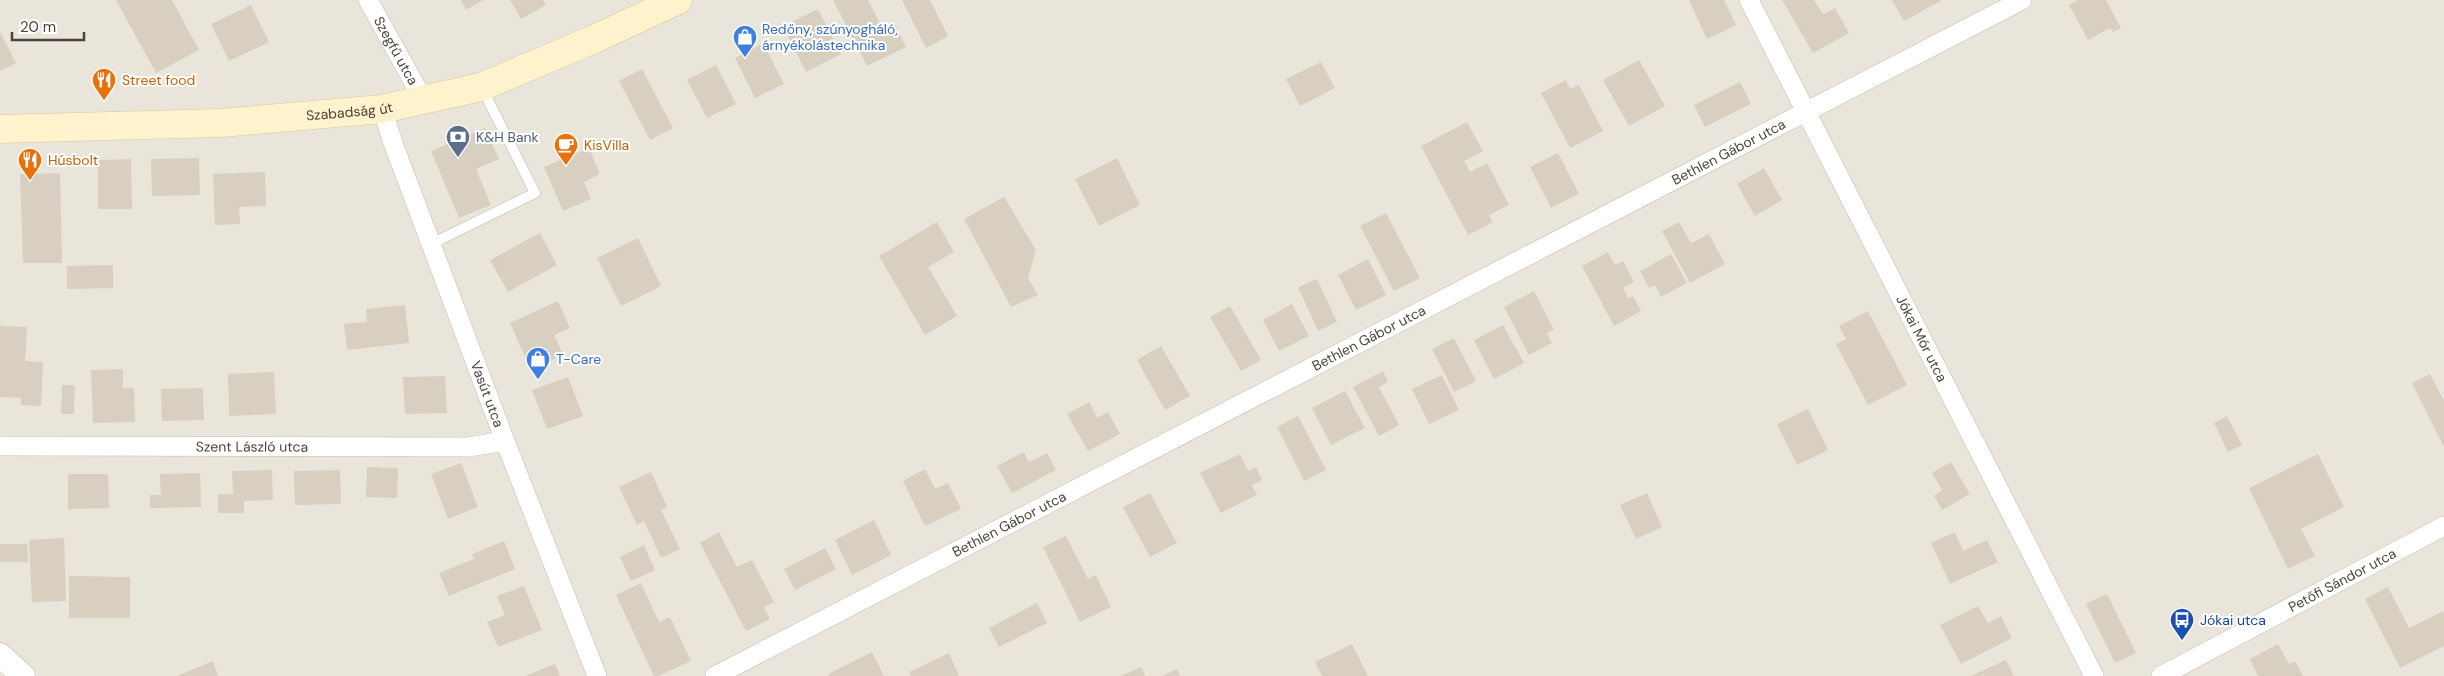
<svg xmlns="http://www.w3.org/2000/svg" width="2444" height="676" viewBox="0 0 2444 676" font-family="'DM Sans',sans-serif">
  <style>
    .residential { fill: #eae5da }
    .building { fill: #d8cfc1 }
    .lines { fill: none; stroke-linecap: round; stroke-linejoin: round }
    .service-casing { stroke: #c2bbae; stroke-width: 11 }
    .minor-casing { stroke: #c2bbae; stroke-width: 20 }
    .tertiary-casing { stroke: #c2bbae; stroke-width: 25 }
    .secondary-casing { stroke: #d6c79b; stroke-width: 29 }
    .service { stroke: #fff; stroke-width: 10 }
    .minor { stroke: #fff; stroke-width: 19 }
    .tertiary { stroke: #fff; stroke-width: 24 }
    .secondary { stroke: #fff3cd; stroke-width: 28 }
    .labels { text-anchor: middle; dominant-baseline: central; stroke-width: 4; stroke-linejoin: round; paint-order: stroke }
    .shop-label { font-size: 14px; fill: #366cbe; stroke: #fff; text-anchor: start }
    .street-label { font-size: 14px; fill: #4b4439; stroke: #fff }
    .food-label { font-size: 14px; fill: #c56008; stroke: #fff; text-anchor: start }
    .service-label { font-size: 14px; fill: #4e5e75; stroke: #fff; text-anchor: start }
    .transit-label { font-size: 14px; fill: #164399; stroke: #fff; text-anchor: start }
  </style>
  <rect width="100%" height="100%" fill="#f6f3ec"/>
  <!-- residential -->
  <path class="residential" d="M0,0H2444V676H0Z"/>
  <!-- building -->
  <path class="building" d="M116,0H172L199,50L156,73Z
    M461,0H484L466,10Z
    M510,0H543L546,5L521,19Z
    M833,0H868L882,27L893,21L906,47L867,66Z
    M902,0H930L948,36L926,48Z
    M1689,0H1724L1736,25L1707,39Z
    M1782,0H1814L1823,14L1835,8L1849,33L1813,53Z
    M1892,0H1942L1904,21Z
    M2078,0H2106L2121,28L2113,32L2110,28L2088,40L2069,5Z
    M251,5L269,42L229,61L211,24Z
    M818,9L841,54L806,72L783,26Z
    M0,32L16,63L0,71Z
    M763,43L784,84L755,98L735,58Z
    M1639,60L1665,106L1629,126L1603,80Z
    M1321,62L1335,88L1300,106L1286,79Z
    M716,65L736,104L707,118L687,80Z
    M642,69L673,128L650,140L619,81Z
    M1566,80L1570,89L1579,85L1603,131L1570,148L1541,93Z
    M1740,82L1751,104L1705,127L1694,105Z
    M1467,122L1483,151L1464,161L1470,172L1487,163L1509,205L1489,215L1493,222L1468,235L1421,146Z
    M485,128L499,159L476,169L491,205L459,218L431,151Z
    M589,148L600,174L584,182L591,199L563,211L544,167Z
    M1558,153L1579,194L1551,208L1530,167Z
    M199,158L200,195L152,196L151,159Z
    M1117,158L1140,205L1099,226L1075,179Z
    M131,159L132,209H98V160Z
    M1764,168L1782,200L1755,216L1737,184Z
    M265,172L266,206L239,207L240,224L215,225L213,174Z
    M60,173L62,263H23L20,174Z
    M1004,197L1036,250L1028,278L1038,295L1011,307L964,219Z
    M1386,213L1420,278L1394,291L1360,226Z
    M937,222L954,252L928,267L957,316L925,335L879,256Z
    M1679,222L1691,243L1709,234L1725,264L1690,283L1662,231Z
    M540,233L557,265L508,292L490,260Z
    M638,238L661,286L621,306L597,258Z
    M1608,252L1615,265L1623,261L1634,282L1623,288L1628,298L1633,296L1641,311L1614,326L1582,266Z
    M1671,254L1687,283L1661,297L1655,285L1649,288L1640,271Z
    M1368,259L1386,295L1356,310L1338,275Z
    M113,265V288L67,289V266Z
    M1317,279L1337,322L1318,331L1298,287Z
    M1534,291L1554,330L1547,333L1552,343L1529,355L1504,307Z
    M558,301L570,328L554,335L563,355L531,370L510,323Z
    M1292,304L1309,336L1279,351L1263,320Z
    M405,305L409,343L347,350L344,324L367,322L366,309Z
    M1230,306L1261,360L1241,371L1210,317Z
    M1868,311L1907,385L1868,405L1836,344L1846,339L1839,326Z
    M1503,325L1524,363L1494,379L1474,340Z
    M0,326L27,327L25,361L43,362L41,406L21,405V398L0,397Z
    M1454,338L1476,381L1454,392L1432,349Z
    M1161,346L1190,396L1165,410L1137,360Z
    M123,369V388H134L135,422L93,423L91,370Z
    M1383,371L1388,382L1379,387L1399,425L1379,436L1353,387Z
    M274,372L276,414L229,416L228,374Z
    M2430,374L2444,401V447L2412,383Z
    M1442,375L1459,410L1429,424L1412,389Z
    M445,376L447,413L405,414L403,377Z
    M568,377L583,416L547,429L532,390Z
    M62,385H75L74,414H61Z
    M203,388L204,420L162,421L161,389Z
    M1345,391L1365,428L1331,445L1312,408Z
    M1089,402L1097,418L1108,412L1120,434L1088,451L1067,414Z
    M1808,409L1828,450L1797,465L1777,424Z
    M1298,416L1326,470L1304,481L1277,427Z
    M2227,416L2242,445L2228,452L2214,423Z
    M1024,452L1029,462L1047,453L1056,470L1012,493L997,466Z
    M1240,454L1248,471L1256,467L1262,480L1252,485L1257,495L1221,513L1200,473Z
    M2318,454L2344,507L2301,529L2315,556L2288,569L2249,488Z
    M1951,462L1970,494L1942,510L1934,496L1942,490L1932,473Z
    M461,463L478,507L448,519L431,474Z
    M367,467L398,468L397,498L366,497Z
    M925,469L935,489L948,483L961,509L925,526L903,481Z
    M272,470L273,500L244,501V513H218V494H233L232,471Z
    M340,470L341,504L295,505L294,471Z
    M651,472L667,507L661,510L680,549L661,558L644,521L637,525L619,487Z
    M200,473L201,507L150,508V495H161L160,474Z
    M68,474H108L109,508L68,509Z
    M1150,493L1177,543L1150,557L1123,507Z
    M1647,493L1662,527L1636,539L1620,505Z
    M874,520L891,555L852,575L835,540Z
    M719,532L737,567L752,560L774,602L764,607L770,619L746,631L700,543Z
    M1955,532L1963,551L1987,540L1998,562L1950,584L1931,543Z
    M1066,536L1088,579L1096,575L1111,607L1080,622L1043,547Z
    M64,538L66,601L32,602L29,540Z
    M504,541L515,569L449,596L439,573L474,559L472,554Z
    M0,544H27L28,562H0Z
    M644,545L655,570L631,581L620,557Z
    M825,548L836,569L795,590L784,569Z
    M69,576L130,577V618H69Z
    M641,583L659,622L670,617L691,661L658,676H654L616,595Z
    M524,586L542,630L498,647L487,622L505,615L497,596Z
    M2388,587L2409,628L2443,611L2444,614V646L2400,668L2365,599Z
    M2107,594L2136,653L2115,663L2086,604Z
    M1037,603L1047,623L999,647L989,628Z
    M1978,606L1988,623L2001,616L2012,638L1961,664L1940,625Z
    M1352,644L1368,676H1322L1315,662Z
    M2278,644L2289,664L2295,661L2303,676H2258L2250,659Z
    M872,652L884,676H829L828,674Z
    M949,653L959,676H911L909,672Z
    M2006,660L2014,676H1971Z
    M213,661L218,676H177Z
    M555,664L560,676H525Z
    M1141,667L1145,676H1121Z
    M1177,669L1180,676H1162Z"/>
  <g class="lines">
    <defs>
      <path id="service" d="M431,244L535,193L482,88"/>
      <g id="minor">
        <path id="s1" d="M368,0L424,101"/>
        <path id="s2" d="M1749,0L2094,676"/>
        <path id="s3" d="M382,109L393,143L505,441L597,676"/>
        <path id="s4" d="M0,446L468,447L505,441"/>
        <path id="s5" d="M715,676L2022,0"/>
        <path id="s6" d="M2161,676L2444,526"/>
      </g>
      <path id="tertiary" d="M0,655L23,676"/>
      <g id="secondary">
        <path id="s7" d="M0,129L221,123L382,109L481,87L592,40L678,0"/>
      </g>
    </defs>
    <!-- service casing -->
    <use href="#service" class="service-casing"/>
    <!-- minor casing -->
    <use href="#minor" class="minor-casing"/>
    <!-- tertiary casing -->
    <use href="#tertiary" class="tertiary-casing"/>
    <!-- secondary casing -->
    <use href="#secondary" class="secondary-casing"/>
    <!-- service -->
    <use href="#service" class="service"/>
    <!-- minor -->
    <use href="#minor" class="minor"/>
    <!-- tertiary -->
    <use href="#tertiary" class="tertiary"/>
    <!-- secondary -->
    <use href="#secondary" class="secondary"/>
  </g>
  <!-- icons -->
  <defs>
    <symbol id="shop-pin" viewBox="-11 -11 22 30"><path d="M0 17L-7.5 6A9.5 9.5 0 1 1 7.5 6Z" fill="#3f7fe0" stroke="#fff"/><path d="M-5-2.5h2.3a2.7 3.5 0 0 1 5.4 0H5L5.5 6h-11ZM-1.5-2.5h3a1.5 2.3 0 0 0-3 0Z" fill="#fff"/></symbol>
    <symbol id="restaurant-pin" viewBox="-11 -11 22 30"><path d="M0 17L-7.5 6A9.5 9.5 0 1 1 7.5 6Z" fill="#e8710a" stroke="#fff"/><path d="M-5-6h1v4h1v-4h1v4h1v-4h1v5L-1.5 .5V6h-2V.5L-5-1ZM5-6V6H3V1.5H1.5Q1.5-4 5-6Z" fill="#fff"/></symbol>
    <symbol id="bank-pin" viewBox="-11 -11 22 30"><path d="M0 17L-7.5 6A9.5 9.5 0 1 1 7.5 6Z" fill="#5c6f8a" stroke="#fff"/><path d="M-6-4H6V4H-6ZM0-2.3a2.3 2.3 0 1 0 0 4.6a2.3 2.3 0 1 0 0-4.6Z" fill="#fff"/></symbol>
    <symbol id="cafe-pin" viewBox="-11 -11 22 30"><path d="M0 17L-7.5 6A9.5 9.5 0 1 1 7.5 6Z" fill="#e8710a" stroke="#fff"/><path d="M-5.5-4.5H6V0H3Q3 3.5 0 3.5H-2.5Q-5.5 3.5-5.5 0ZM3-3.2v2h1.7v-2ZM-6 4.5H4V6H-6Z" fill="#fff"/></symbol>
    <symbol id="bus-pin" viewBox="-11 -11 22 30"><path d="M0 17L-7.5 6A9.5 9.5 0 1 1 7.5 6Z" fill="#1a4fb4" stroke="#fff"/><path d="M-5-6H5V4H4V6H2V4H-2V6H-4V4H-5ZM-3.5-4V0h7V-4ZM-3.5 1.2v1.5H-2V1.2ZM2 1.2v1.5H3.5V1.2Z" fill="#fff"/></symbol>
  </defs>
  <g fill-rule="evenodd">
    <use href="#shop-pin" x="731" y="23" width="28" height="38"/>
    <use href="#restaurant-pin" x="90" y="66" width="28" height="38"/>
    <use href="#bank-pin" x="444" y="123" width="28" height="38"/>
    <use href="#cafe-pin" x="552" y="131" width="28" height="38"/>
    <use href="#restaurant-pin" x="16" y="146" width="28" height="38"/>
    <use href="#shop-pin" x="524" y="345" width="28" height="38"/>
    <use href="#bus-pin" x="2168" y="606" width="28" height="38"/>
  </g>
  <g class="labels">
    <!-- shop labels -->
    <g class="shop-label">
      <text x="762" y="29">Redőny, szúnyogháló,<tspan x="762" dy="16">árnyékolástechnika</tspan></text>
      <text x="556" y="359">T-Care</text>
    </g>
    <!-- street labels -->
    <g class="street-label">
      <text stroke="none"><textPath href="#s1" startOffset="58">Szegfű utca</textPath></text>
      <text stroke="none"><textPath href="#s7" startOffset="350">Szabadság út</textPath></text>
      <text stroke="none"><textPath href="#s5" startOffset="1141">Bethlen Gábor utca</textPath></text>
      <text stroke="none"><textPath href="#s2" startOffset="380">Jókai Mór utca</textPath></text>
      <text stroke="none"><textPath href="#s5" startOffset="736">Bethlen Gábor utca</textPath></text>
      <text stroke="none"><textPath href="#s3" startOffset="304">Vasút utca</textPath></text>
      <text stroke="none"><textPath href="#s4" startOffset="252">Szent László utca</textPath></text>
      <text stroke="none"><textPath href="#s5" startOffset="331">Bethlen Gábor utca</textPath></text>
      <text stroke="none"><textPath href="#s6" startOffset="205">Petőfi Sándor utca</textPath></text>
    </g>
    <!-- food labels -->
    <g class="food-label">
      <text x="122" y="80">Street food</text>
      <text x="584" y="145">KisVilla</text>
      <text x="48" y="160">Húsbolt</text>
    </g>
    <!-- service labels -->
    <g class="service-label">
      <text x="476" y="137">K&amp;H Bank</text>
    </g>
    <!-- transit labels -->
    <g class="transit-label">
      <text x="2200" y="620">Jókai utca</text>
    </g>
  </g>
  <!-- scale -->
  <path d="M12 32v8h72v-8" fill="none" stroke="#4b4439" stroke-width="2.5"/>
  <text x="20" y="32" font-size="15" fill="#4b4439" stroke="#ffffff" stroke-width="4" paint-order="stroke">20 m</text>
</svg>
